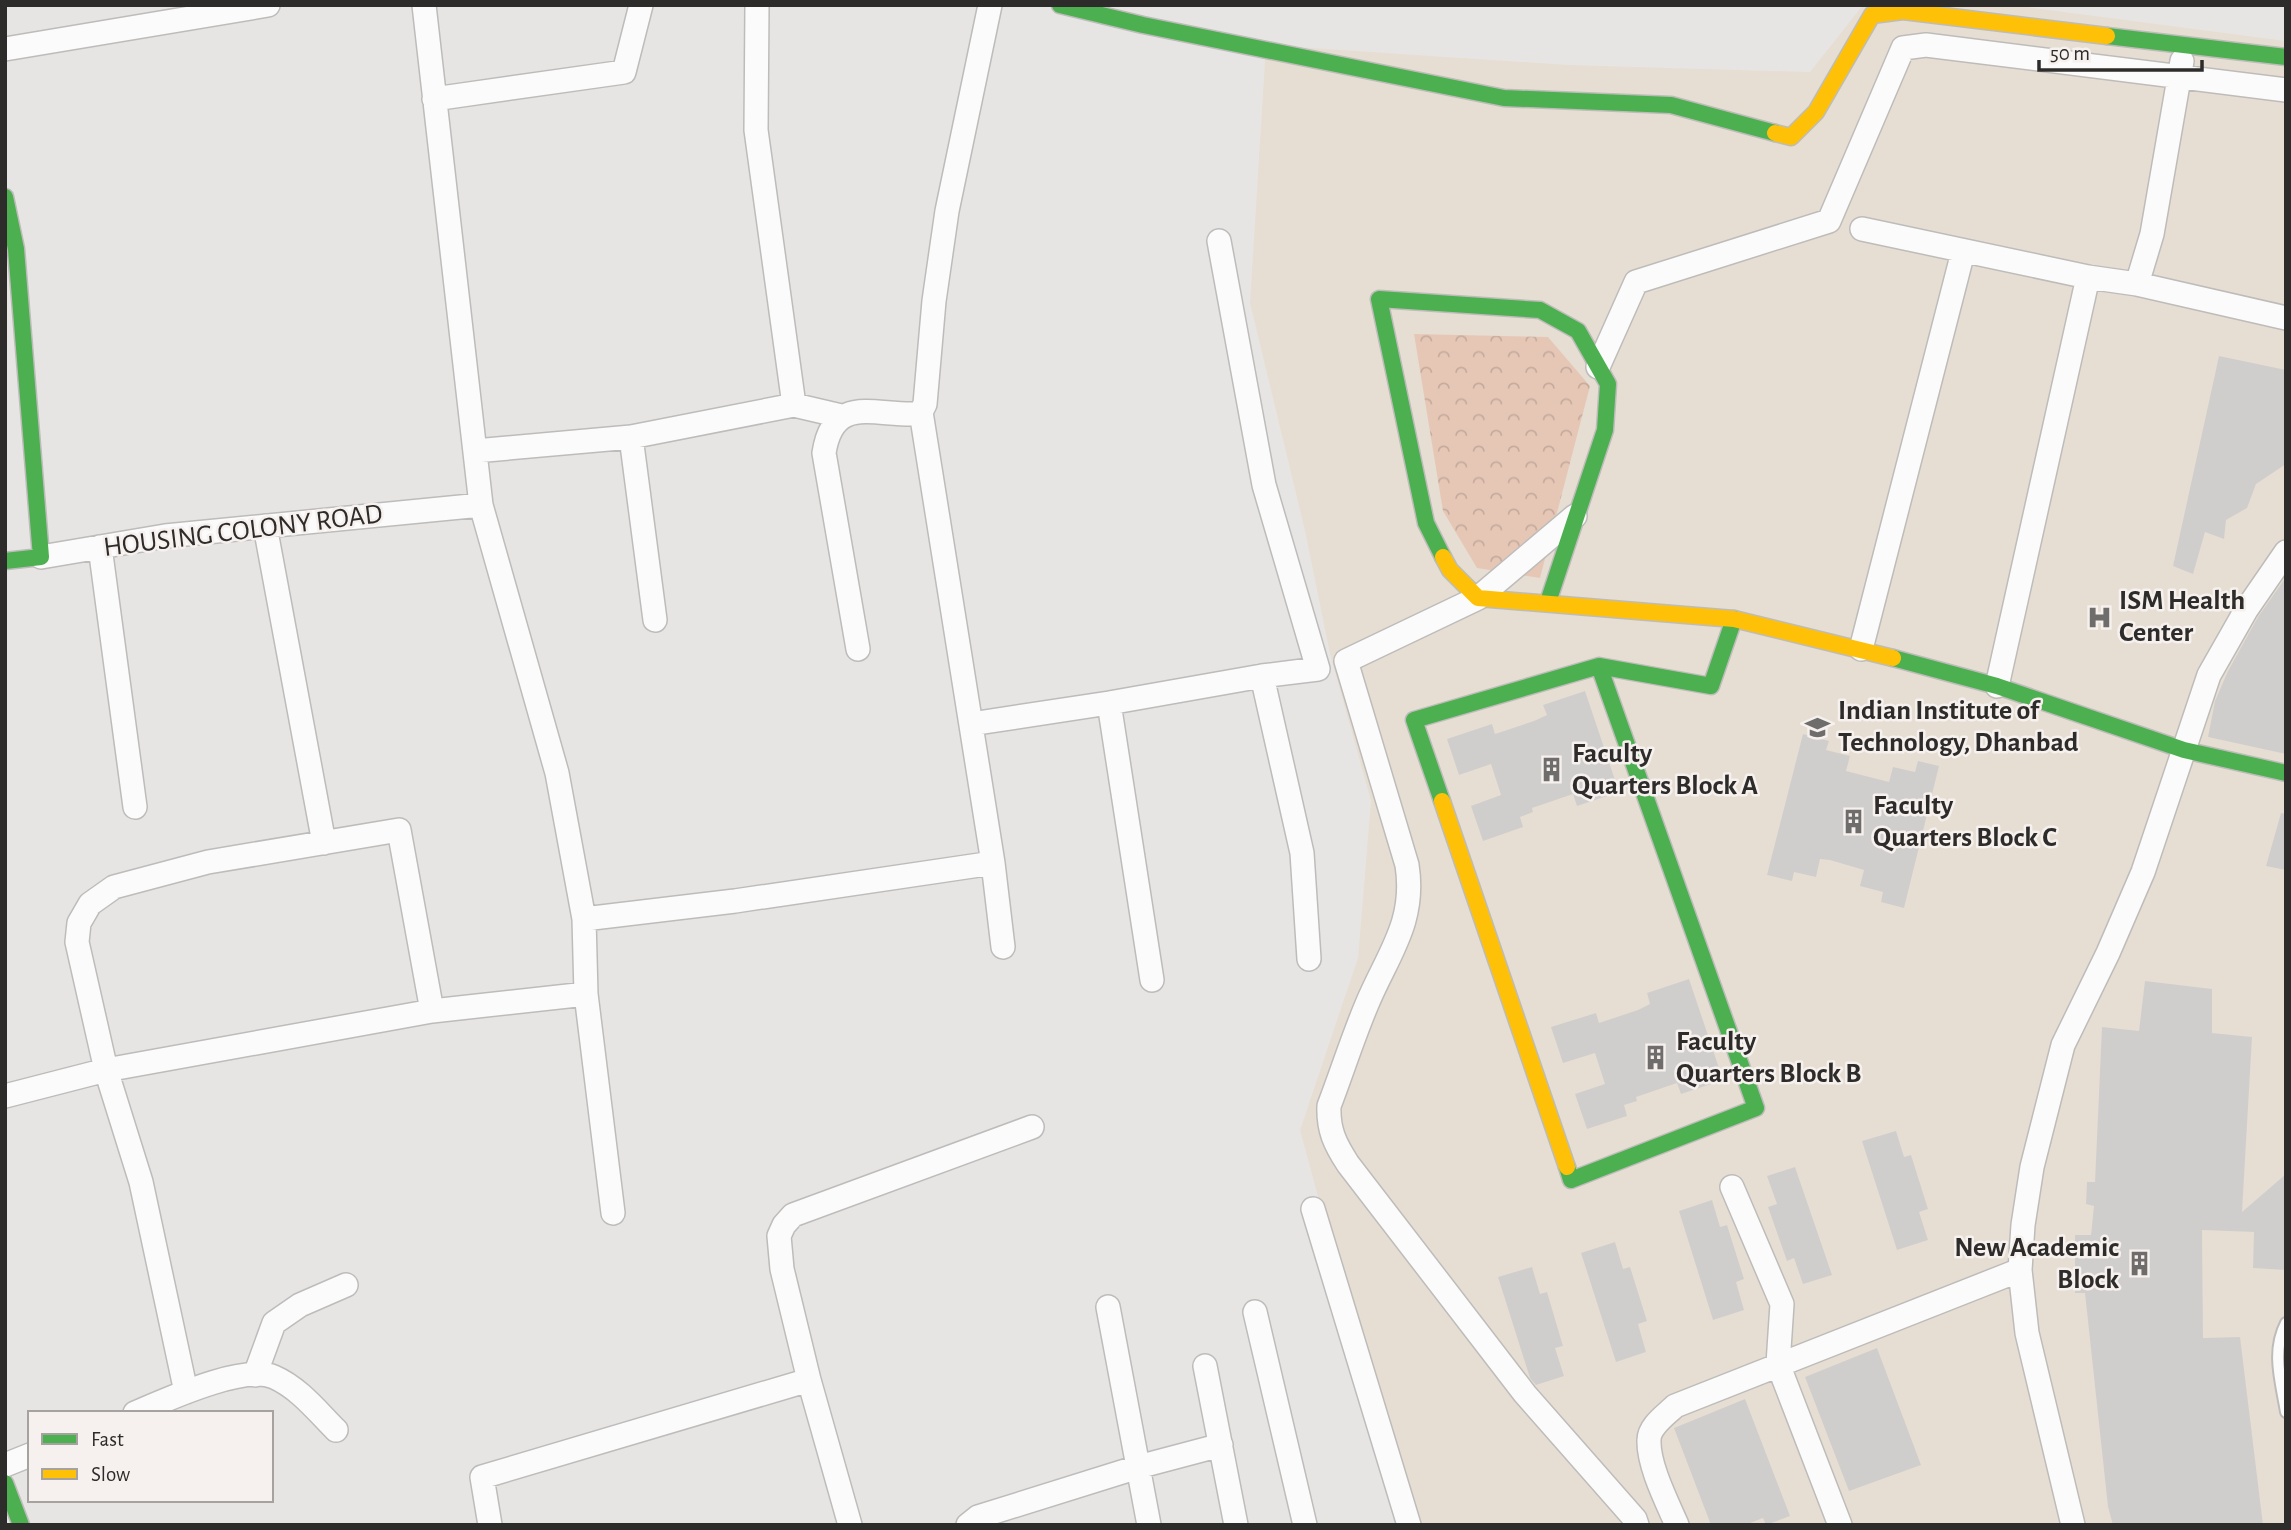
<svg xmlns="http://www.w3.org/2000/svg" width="2291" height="1530" viewBox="0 0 2291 1530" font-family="'Alegreya Sans',sans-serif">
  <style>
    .education { fill: #e6ded2 }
    .forest { fill: url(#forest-crowns) }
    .building { fill: #d0cecd }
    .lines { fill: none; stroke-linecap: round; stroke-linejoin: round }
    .lane-casing { stroke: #bebcba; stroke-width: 14 }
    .street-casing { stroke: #bebcba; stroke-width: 26 }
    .fast-casing { stroke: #bebcba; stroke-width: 19 }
    .slow-casing { stroke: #bebcba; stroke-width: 19 }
    .lane { stroke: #fbfbfb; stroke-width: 10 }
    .street { stroke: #fbfbfb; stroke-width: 23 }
    .fast { stroke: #4caf50; stroke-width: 16 }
    .slow { stroke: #ffc107; stroke-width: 16 }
    .labels { text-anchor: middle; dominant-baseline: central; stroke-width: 5; stroke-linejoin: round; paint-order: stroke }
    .street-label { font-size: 28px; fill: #2e2c2b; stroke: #f6f1ee }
    .poi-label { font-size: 28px; font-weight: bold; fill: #2e2c2b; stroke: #f6f1ee; text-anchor: start }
  </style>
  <defs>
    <pattern id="forest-crowns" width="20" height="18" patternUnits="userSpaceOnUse" patternTransform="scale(1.75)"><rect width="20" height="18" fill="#e6c7b6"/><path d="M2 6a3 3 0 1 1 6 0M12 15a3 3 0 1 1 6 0" fill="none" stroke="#c6ab9d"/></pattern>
  </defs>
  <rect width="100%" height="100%" fill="#e7e5e3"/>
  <!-- education -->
  <path class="education" d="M1863,5H2012L2286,41V1525H1420L1378,1418L1300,1130L1358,958L1371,801L1330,654L1305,531L1250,303L1266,45L1569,65L1810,72Z"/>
  <!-- forest -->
  <path class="forest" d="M1414,334L1548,337L1590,386L1540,578L1477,568L1443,511Z"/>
  <!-- building -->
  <path class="building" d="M2219,356L2286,370V464L2256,484L2247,508L2226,520L2224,539L2205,532L2193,574L2173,566Z
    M2286,577V754L2208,737L2215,701L2228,671L2258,617Z
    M1585,691L1619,792L1577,806L1573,794L1532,808L1533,812L1520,817L1523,827L1483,841L1471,806L1501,795L1491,764L1459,775L1447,739L1492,724L1495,734L1534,721L1547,715L1543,705Z
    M1803,734L1829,741L1826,750L1850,756L1846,771L1889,782L1893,767L1915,772L1918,761L1939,766L1904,908L1881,902L1883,892L1860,886L1864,870L1830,860L1820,859L1816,877L1794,872L1792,881L1767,875Z
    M2281,813L2286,814V870L2266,866Z
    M1689,979L1723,1080L1681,1094L1677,1083L1636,1097L1637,1101L1624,1105L1627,1116L1587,1129L1575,1094L1605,1084L1595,1053L1563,1063L1551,1027L1596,1013L1599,1023L1638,1010L1650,1004L1647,993Z
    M2145,981L2212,989V1033L2252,1037L2242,1212L2286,1174V1270L2253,1268L2254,1232L2202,1230L2203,1338L2240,1337L2263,1525H2113L2108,1507L2085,1293H2075V1235H2091L2094,1206L2086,1204L2087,1182H2095L2102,1027L2139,1031Z
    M1896,1131L1904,1157L1911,1155L1928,1209L1919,1212L1928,1240L1897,1250L1862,1141Z
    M1795,1167L1832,1275L1803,1284L1794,1258L1787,1261L1768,1207L1777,1204L1767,1176Z
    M1712,1200L1720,1227L1727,1225L1744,1279L1736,1282L1744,1310L1713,1320L1679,1211Z
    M1615,1242L1623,1269L1630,1267L1647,1321L1638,1324L1646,1352L1616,1362L1581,1253Z
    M1532,1267L1540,1294L1547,1292L1563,1346L1555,1348L1564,1376L1536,1385L1530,1378L1498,1277Z
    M1877,1348L1921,1465L1849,1491L1805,1377Z
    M1745,1399L1790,1516L1766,1525L1763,1518L1745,1525H1711L1674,1428Z"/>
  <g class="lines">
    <defs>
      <path id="lane" d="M2286,1323C2271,1352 2281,1381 2286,1412"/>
      <path id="street" d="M424,5L481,505L557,773L584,919L586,994L613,1213
        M757,5L756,130L794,405
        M5,49L268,5
        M434,99L624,72L641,5
        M1862,229L2088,277L2137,284L2286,318
        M2137,284L2152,234L2182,61
        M1598,367L1636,282L1829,221L1903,48L1926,45L2286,90
        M921,412L993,863L1003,947
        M631,437L655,620
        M475,451L631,437L794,405L841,416
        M1575,516L1478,598L1346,661L1407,865C1416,922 1388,954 1367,1004C1353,1037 1342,1072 1329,1106C1328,1130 1335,1144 1348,1164L1525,1394L1635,1519L1637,1525
        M265,526L324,843
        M100,547L135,807
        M41,557L165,536L481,505
        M858,649L824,453C833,394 874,416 916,414L921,412L925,404L934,301L947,211L990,5
        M1861,649L1963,252
        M1262,676L1302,853L1309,959
        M1997,686L2088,277
        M1109,703L1152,980
        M971,724L1109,703L1262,676L1318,669L1264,485L1219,241
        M584,919L735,901L993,863
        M5,1096L106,1070L432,1011L586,994
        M1732,1187L1782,1304L1778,1364L1840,1525
        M1313,1209L1409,1525
        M1108,1307L1149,1525
        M1255,1312L1305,1525
        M1205,1366L1236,1525
        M255,1375L274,1323L300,1305L346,1285
        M186,1392L141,1182L106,1070L77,942L79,923L90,904L114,887L208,862L399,830L432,1011
        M135,1413C166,1400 243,1364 274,1377C299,1388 317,1411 336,1430
        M5,1465L30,1455
        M490,1525L482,1477L809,1380
        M850,1525L809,1380L782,1269L779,1236L784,1225L793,1215L1032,1127
        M968,1525L978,1517L1138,1467L1221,1445
        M1677,1525C1667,1502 1648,1465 1649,1440C1649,1426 1666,1415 1675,1406L2020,1270
        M2073,1525L2027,1333L2020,1270L2023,1225L2032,1167L2063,1045L2108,953L2143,872L2209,675L2246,610L2286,552"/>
      <path id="fast" d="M1060,5L1143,25L1504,98L1671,105L1775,133
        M2107,36L2286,57
        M5,197L16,249L41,557L5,561
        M1443,557L1426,523L1379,299L1540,310L1578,331L1608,384L1605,430L1548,602
        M1893,658L1997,686L2184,750L2286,773
        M1442,801L1414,720L1599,666L1711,686L1734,619
        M1567,1167L1571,1180L1756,1108L1599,666
        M5,1483L21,1525"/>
      <path id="slow" d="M1775,133L1791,137L1816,112L1872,15L1903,11L2107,36
        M1443,557L1450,570L1478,598L1734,619L1893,658
        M1442,801L1567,1167"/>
    </defs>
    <!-- lane casing -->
    <use href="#lane" class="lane-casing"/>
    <!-- street casing -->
    <use href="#street" class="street-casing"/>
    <!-- fast casing -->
    <use href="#fast" class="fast-casing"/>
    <!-- slow casing -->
    <use href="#slow" class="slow-casing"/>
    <!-- lane -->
    <use href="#lane" class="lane"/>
    <!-- street -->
    <use href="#street" class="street"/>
    <!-- fast -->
    <use href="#fast" class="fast"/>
    <!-- slow -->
    <use href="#slow" class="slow"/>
  </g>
  <!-- icons -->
  <defs>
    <symbol id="hospital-bare" viewBox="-9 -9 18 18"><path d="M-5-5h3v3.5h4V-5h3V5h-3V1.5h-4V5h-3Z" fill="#6f6d6b" stroke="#f6f1ee" stroke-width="2.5" paint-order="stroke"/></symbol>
    <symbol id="university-bare" viewBox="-9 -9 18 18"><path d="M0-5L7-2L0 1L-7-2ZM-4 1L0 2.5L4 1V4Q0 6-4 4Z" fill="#6f6d6b" stroke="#f6f1ee" stroke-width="2.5" paint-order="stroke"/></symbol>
    <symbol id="building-bare" viewBox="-9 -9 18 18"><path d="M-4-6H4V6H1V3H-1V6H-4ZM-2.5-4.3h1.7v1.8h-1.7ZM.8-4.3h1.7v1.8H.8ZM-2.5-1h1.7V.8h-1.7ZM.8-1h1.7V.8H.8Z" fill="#6f6d6b" stroke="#f6f1ee" stroke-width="2.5" paint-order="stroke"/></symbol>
  </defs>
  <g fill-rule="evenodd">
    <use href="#hospital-bare" x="2082" y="600" width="35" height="35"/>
    <use href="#university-bare" x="1800" y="710" width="35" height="35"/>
    <use href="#building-bare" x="1534" y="752" width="35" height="35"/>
    <use href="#building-bare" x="1836" y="804" width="35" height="35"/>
    <use href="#building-bare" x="1638" y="1040" width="35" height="35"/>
    <use href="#building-bare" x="2122" y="1246" width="35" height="35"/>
  </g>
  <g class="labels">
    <!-- street labels -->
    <g class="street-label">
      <text transform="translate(243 531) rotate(-7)">HOUSING COLONY ROAD</text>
    </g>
    <!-- poi labels -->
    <g class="poi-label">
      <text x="2119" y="601">ISM Health<tspan x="2119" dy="32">Center</tspan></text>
      <text x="1838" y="711">Indian Institute of<tspan x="1838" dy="32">Technology, Dhanbad</tspan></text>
      <text x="1572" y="754">Faculty<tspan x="1572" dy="32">Quarters Block A</tspan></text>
      <text x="1873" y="806">Faculty<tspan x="1873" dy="32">Quarters Block C</tspan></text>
      <text x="1676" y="1042">Faculty<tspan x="1676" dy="32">Quarters Block B</tspan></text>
      <text x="2119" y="1248" text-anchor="end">New Academic<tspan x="2119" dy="32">Block</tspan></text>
    </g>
  </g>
  <!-- border -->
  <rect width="2291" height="1530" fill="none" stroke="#2e2c2b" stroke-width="14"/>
  <!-- legend -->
  <rect x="28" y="1411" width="245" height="91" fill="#f6f1ee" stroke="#a6a2a0" stroke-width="2"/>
  <rect x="42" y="1434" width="35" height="10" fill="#4caf50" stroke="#a6a2a0" stroke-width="2"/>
  <text x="91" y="1446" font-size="21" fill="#2e2c2b">Fast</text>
  <rect x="42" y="1469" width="35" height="10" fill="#ffc107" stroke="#a6a2a0" stroke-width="2"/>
  <text x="91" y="1481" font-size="21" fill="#2e2c2b">Slow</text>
  <!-- scale -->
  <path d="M2039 60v10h163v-10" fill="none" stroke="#2e2c2b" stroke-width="3.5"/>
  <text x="2050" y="60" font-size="21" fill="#2e2c2b" stroke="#f6f1ee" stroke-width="5" paint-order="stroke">50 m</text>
</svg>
